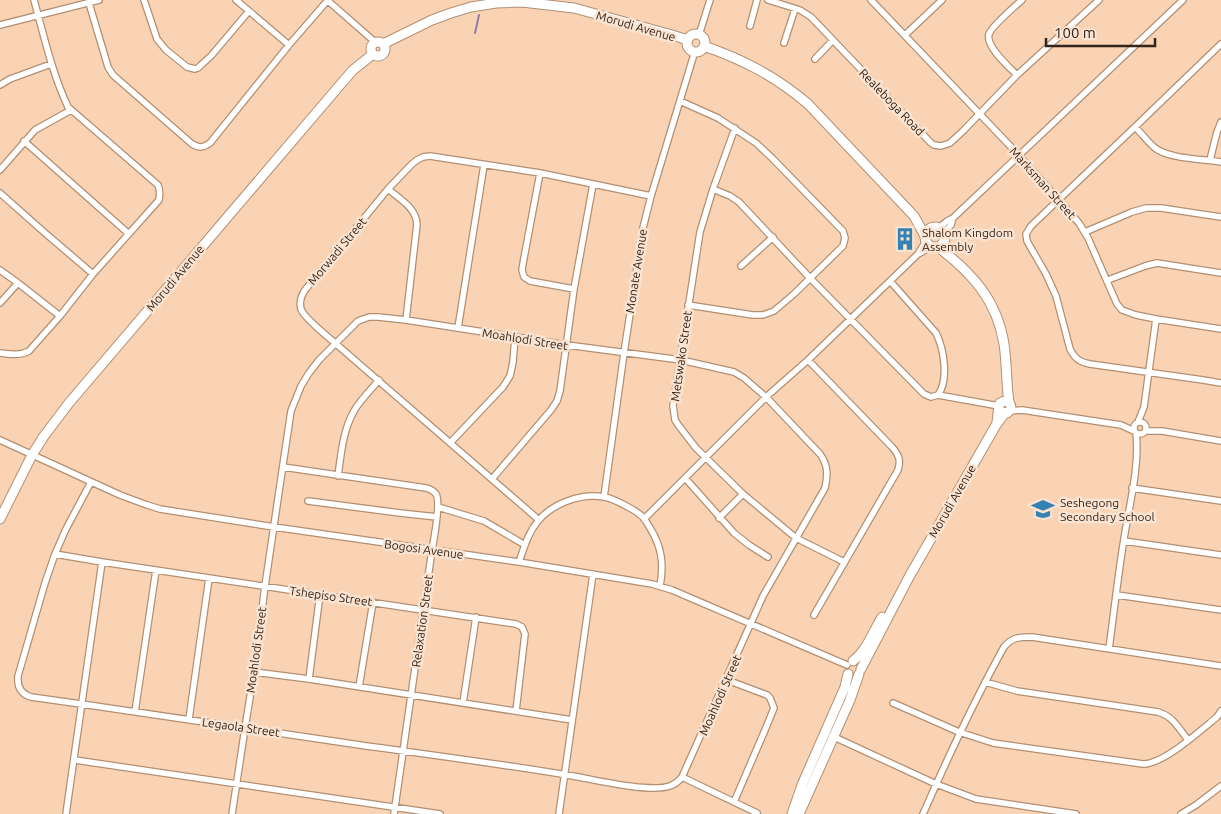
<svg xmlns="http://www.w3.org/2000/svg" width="1221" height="814" viewBox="0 0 1221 814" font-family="Ubuntu,sans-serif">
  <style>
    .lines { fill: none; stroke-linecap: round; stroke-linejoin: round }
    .stream { stroke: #927ca8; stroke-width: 2 }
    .street-casing { stroke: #b38f72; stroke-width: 8 }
    .secondary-casing { stroke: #b38f72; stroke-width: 11 }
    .street { stroke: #fff; stroke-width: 5.5 }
    .secondary { stroke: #fff; stroke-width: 9 }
    .labels { text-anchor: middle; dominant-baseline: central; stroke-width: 5; stroke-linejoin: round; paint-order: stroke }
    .street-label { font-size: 12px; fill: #332519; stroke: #fbe3d1 }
    .poi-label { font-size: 12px; fill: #332519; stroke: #fbe3d1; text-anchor: start }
  </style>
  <rect width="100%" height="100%" fill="#f9d3b4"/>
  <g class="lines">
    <!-- stream -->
    <path class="stream" d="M475,33L479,15"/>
    <defs>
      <path id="street" d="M144,0L157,39L166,50L187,67L195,69L198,68L201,65L211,56L249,11
        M236,0L289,45
        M327,0L375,42
        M768,0L800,10L811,17L931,143L934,145L941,146L950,143L963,131L1017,75L1099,0
        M871,0L1014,150L1079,223L1088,238L1117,304L1122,310L1136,315L1156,319L1221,329
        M89,3L108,67L113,75L192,144C199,148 203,148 210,143L289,45L328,0
        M0,25L99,0
        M750,26L757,0
        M699,35L710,0
        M905,35L942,0
        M784,43L795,9
        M1221,44L1135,127L1031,226L1026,234L1027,241L1046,274L1056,296L1070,349C1075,359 1080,362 1090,364L1203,380L1221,383
        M815,59L833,40
        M1017,75C1009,67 985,46 989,34C992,26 1014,7 1022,0
        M0,85L10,79L51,64
        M680,101L718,118L756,143L772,158L843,231L845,238L843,246L794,294L774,311L763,315H753L688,305
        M1135,127C1142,134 1148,142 1155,148C1169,159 1203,159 1221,162
        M735,128L713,189L700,232L673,406L675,420L679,426L689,439L696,448L743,494L796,538L844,562
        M24,141L129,234
        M1210,160L1217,132L1221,122
        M0,170L35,130L71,110
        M540,173L524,258L522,270L524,277L530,281L574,289
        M388,189C400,199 416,208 417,224L406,320
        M713,189L730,196L739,202L810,278L924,394L931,397L938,395C949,380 944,349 936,333L890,281
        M0,193L45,233L93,274
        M939,228L947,221L953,218L1183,0
        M1085,232L1132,212L1146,208H1161L1221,217
        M944,233L951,225L953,218
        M920,253L931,247
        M741,266L773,237
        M0,270L18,283L60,316
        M1108,280L1145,266L1157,263L1221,273
        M0,303L18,283
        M458,328L484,165
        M0,353C10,354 20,356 29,351L60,316L93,274L159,200C160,195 160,190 158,185L68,107C52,73 44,36 34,0
        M808,360L892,447C899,455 901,460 898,470L814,615
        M938,395L999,406
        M1010,411L1022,410L1121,425L1134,431
        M1134 428a6 6 0 1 1 12 0a6 6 0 1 1-12 0Z
        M1138,422L1144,407L1156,319
        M1146,431H1162L1221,441
        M0,440L120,495L147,505L160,509L274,527L519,562L652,584L672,590L847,665
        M451,442L503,387L510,376L513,362L515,337
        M283,467L426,488C430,489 433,490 436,494C441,502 434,539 432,550L394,814
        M338,476C341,454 343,430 354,411C360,400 371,390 379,380
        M685,478L734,533L749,545L768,557
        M492,479L551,410L557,401L560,391L574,289L593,184
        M91,482L66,529L55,554L45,583L18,676C17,687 21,694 31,697C141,712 251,729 360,745C431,755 502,764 573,776C596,780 649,793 670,786C675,784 679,781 682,777L763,596L825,488C828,475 828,465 820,454L766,397L744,378L734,372L681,360L567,345L406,320L378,317H369L358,321L319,360L309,373L301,386L291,411L265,586L254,672L245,728L232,814
        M1132,488L1221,501
        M604,497L624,353L643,228L651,196L695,51
        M308,501L400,513L437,517
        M438,507L484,521L525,545
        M719,518L743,494
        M644,519L766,397L808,360L890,281L918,254L926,241
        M539,520L335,343C327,336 303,317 301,309C299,302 301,296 305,290L388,189L412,164L417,160L423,157L430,156L540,173L651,196
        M1124,541L1221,555
        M55,554L102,562L516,624L522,627L525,634L516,711
        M519,562C524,548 528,533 538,521C553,503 581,493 604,497C612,498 621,503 628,507C634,510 640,514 644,518C646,521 648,525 650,528C662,547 664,565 660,586
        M1117,595L1221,610
        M1109,649C1114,612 1118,575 1124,539C1129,506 1140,466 1136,433
        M254,672L309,679L572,720
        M309,679L320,594
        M727,680L767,695L770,698L774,708L765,730L734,802
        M985,682L1017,691L1158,712C1173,716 1179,729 1188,740
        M359,687L373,602
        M463,703L476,617
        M893,703L959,732L993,743L1143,764C1164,764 1201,730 1217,717L1221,711
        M135,712L156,570
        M189,719L209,578
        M832,736L936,784L976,799L1076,814
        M75,760L440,814
        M682,777L757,813
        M66,814L102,562
        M559,814L593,574
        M923,814C948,757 974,701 1004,647C1012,637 1020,637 1032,637L1221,666
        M1181,814L1196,805L1221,786"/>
      <path id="secondary" d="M687 43a9 9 0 1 1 18 0a9 9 0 1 1-18 0Z
        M371 49a7 7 0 1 1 14 0a7 7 0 1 1-14 0Z
        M383,44L432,20L451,13L471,7L496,3L522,2L574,8L672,35L688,40
        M704,46C744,60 775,76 808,104L914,216L925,236
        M925 237a10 10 0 1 1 20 0a10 10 0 1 1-20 0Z
        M938,247C972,273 997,300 1004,344C1007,363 1006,383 1009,402
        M997,422C998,417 998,407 1000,403C1006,399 1011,402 1011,409L1007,413L1002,412L999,410
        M0,519L32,455L44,436L69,403L340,85L353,70L373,54
        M853,661C867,650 873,632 882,617
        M861,669L909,577L996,425L1005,413
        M792,814L802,785L845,687L848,674
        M799,814L850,700L859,674"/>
    </defs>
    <!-- street casing -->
    <use href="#street" class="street-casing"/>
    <!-- secondary casing -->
    <use href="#secondary" class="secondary-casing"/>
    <!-- street -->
    <use href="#street" class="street"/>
    <!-- secondary -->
    <use href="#secondary" class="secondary"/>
  </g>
  <!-- icons -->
  <defs>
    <symbol id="building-bare" viewBox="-9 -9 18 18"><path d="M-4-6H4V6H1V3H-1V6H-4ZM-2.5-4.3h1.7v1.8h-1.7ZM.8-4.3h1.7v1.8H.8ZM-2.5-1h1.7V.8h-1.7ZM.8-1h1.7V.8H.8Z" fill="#3482b4" stroke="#fbe3d1" stroke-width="2.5" paint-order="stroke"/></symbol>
    <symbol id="school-bare" viewBox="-9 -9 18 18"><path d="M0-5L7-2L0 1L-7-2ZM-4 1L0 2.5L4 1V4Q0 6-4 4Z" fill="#3482b4" stroke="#fbe3d1" stroke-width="2.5" paint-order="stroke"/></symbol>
  </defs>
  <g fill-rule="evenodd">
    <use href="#building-bare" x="889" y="223" width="32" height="32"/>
    <use href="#school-bare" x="1027" y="493" width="32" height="32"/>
  </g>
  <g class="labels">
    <!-- street labels -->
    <g class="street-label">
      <text transform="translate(636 26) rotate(16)">Morudi Avenue</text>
      <text transform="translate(892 102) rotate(46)">Realeboga Road</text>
      <text transform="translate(1043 183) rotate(48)">Marksman Street</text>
      <text transform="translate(337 251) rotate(-50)">Morwadi Street</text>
      <text transform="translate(636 271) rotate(-81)">Monate Avenue</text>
      <text transform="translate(175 278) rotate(-50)">Morudi Avenue</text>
      <text transform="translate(525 339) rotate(9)">Moahlodi Street</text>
      <text transform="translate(681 356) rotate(-82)">Metswako Street</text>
      <text transform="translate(952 501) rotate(-60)">Morudi Avenue</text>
      <text transform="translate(424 549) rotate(8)">Bogosi Avenue</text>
      <text transform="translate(331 596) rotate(8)">Tshepiso Street</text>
      <text transform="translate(422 621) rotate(-82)">Relaxation Street</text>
      <text transform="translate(256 650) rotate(-82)">Moahlodi Street</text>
      <text transform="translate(720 695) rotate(-66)">Moahlodi Street</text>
      <text transform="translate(241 727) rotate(8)">Legaola Street</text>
    </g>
    <!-- poi labels -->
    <g class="poi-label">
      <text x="922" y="232">Shalom Kingdom<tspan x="922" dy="14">Assembly</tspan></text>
      <text x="1060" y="502">Seshegong<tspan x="1060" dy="14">Secondary School</tspan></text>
    </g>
  </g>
  <!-- scale -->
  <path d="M1046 38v8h109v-8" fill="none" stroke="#332519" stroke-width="2.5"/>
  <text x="1054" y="38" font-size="15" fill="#332519" stroke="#fbe3d1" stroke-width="4" paint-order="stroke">100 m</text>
</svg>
